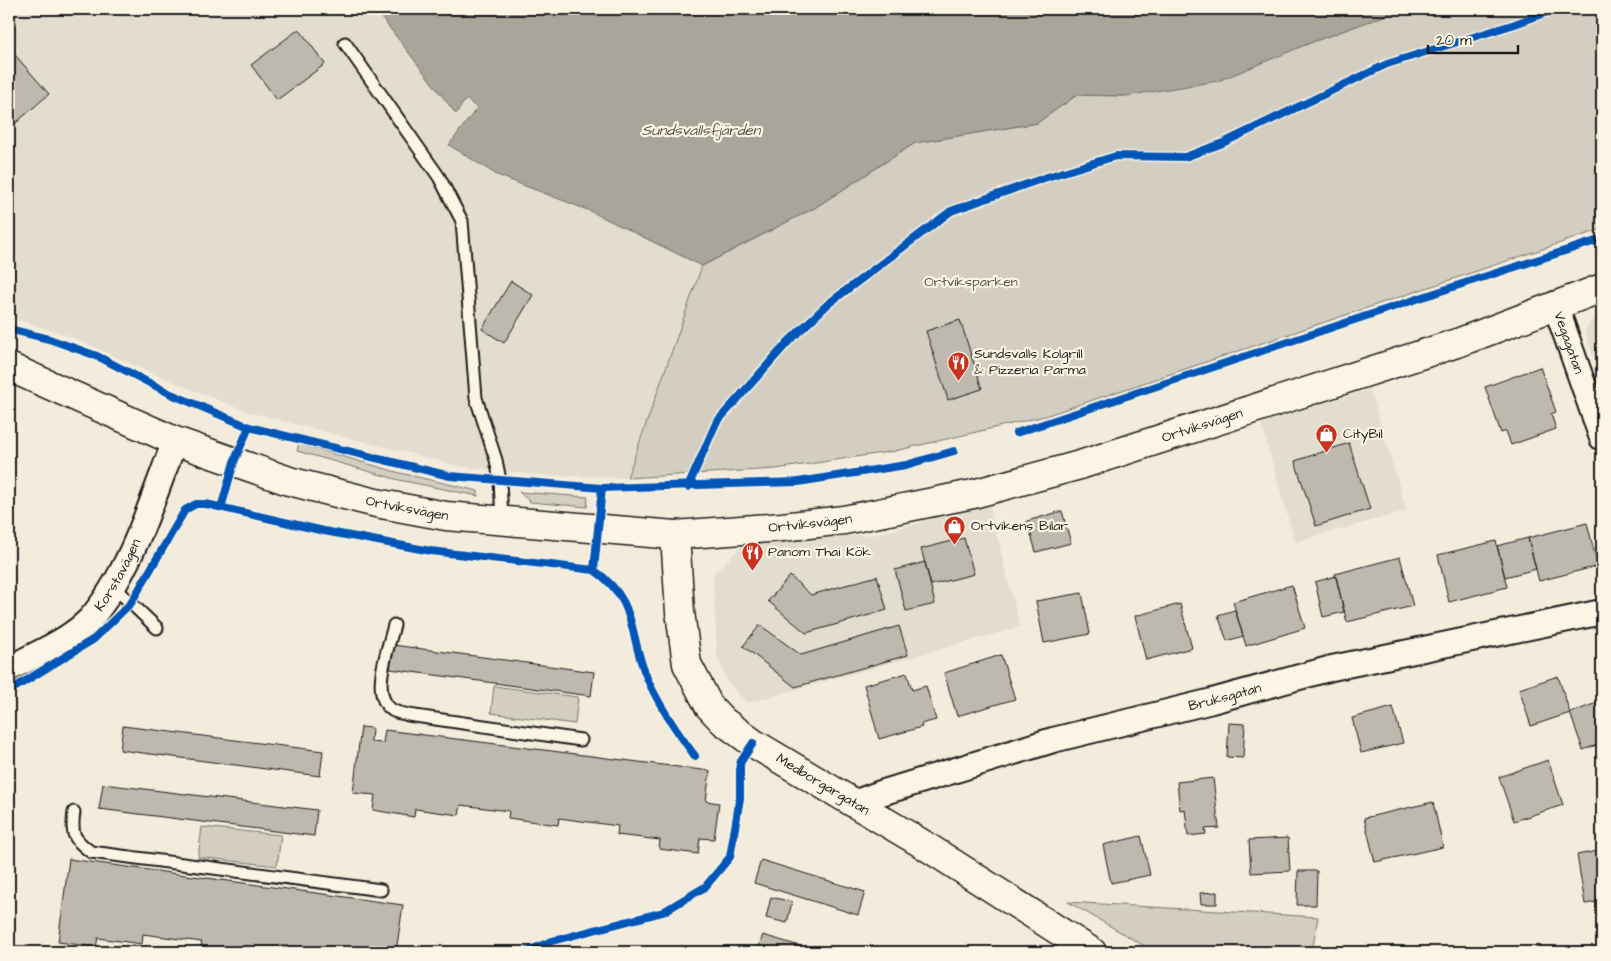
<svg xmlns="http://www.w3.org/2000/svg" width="1611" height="961" viewBox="0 0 1611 961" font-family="'Architects Daughter',sans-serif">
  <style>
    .built { fill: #e3ddcf }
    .green { fill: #d3cec1; stroke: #78756e }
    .water { fill: #aaa59b; stroke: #716e68 }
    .building { fill: #beb9ae; stroke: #1c1c1c }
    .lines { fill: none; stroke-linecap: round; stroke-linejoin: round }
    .lane-casing { stroke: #1c1c1c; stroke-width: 15 }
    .street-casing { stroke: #1c1c1c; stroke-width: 28 }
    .secondary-casing { stroke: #1c1c1c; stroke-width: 31 }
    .lane { stroke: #fcf5e5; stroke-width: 11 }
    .street { stroke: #fcf5e5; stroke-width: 24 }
    .secondary { stroke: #fcf5e5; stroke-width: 28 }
    .cycleway-casing { stroke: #fcf5e5; stroke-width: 11 }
    .cycleway { stroke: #0057b8; stroke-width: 8 }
    .labels { text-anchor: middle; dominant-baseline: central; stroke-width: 4.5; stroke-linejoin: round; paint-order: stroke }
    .park-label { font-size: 14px; fill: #53514e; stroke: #fcf5e5 }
    .street-label { font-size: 14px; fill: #1c1c1c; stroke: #fcf5e5 }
    .poi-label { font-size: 14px; fill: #1c1c1c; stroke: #fcf5e5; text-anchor: start }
    .water-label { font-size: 15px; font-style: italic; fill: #55534f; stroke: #fcf5e5 }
  </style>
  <rect width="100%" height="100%" fill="#f3ecdd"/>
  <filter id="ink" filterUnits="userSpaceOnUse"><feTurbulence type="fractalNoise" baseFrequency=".02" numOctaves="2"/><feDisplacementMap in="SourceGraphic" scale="10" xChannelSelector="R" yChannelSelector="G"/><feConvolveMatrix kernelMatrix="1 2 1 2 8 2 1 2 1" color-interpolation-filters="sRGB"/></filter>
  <g filter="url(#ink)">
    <!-- built -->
    <path class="built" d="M9,9H375L456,113L466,99L477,108L449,145L497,175L590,211L702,266L627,478L541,475L463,467L248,412L151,373L67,335L9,317Z
      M1602,317V384L1585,331L1591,320Z
      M1370,389L1407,511L1295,542L1261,423Z
      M989,504L1020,627L747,703L728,682L717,656L713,575L745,543L877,534Z"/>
    <!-- green -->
    <path class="green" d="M1403,9H1602V229L1045,416L895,451L776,469L627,478L702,266L816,207L915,143L1037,123L1077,95L1125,96L1315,41Z
      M299,444L400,473L478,491V496L399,480L297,451Z
      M519,492L588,497L587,507L530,502Z
      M494,686L578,697L575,724L491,713Z
      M202,827L281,835L277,866L198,857Z
      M1068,902L1318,917L1312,952H1155Z"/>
    <!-- water -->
    <path class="water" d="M375,9H1403L1315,41L1218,81L1125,96L1077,95L1037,123L915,143L816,207L702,266L590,211L497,175L449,145L477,108L466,99L456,114Z"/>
    <!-- building -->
    <path class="building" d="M299,29L325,64L277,100L251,65Z
      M9,48L49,94L9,129Z
      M511,281L533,295L504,343L482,329Z
      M960,320L982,389L948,400L926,331Z
      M1540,367L1556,412L1551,414L1556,429L1511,445L1506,431L1501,433L1485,387Z
      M1349,443L1370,509L1316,526L1295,461Z
      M1062,511L1071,543L1036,552L1027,521Z
      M1587,523L1598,566L1539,581L1528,538Z
      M964,538L974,574L931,585L921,549Z
      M1528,538L1536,569L1505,577L1497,546Z
      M1496,541L1507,587L1449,602L1438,555Z
      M1400,557L1413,606L1347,622L1335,574Z
      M925,562L935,604L906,611L895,570Z
      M790,576L811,595L877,576L887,610L806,633L768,601Z
      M1336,576L1344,612L1323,617L1315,582Z
      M1292,585L1305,628L1246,646L1233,602Z
      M1082,593L1090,634L1044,643L1036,601Z
      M1180,604L1192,648L1146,660L1135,616Z
      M1235,610L1243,636L1227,641L1218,615Z
      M760,625L801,655L899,626L908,655L795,687L743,646Z
      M393,645L594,672L591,696L390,669Z
      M1001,655L1015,699L957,716L944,673Z
      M907,673L912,690L926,686L936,720L921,724L922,727L879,739L864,685Z
      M1558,676L1570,713L1531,726L1519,689Z
      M1602,701V743L1583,750L1570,713Z
      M1393,707L1403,743L1361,753L1352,718Z
      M1229,723L1245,724L1243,758L1227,757Z
      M123,726L323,751L320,776L120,750Z
      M361,727L372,728L371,742L383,743L385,730L710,771L706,801L719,803L714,839L700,838L698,854L659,849L660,840L617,835L618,826L559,818L558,825L508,818L509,811L461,805L459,815L415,809L414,817L373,810L375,795L353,793Z
      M1548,760L1563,805L1514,821L1499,777Z
      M1213,778L1219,828L1205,829L1206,834L1188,836L1185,809L1180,810L1177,782Z
      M103,784L317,810L314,836L99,809Z
      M1433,802L1443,847L1375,862L1364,818Z
      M1141,836L1150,875L1111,883L1103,845Z
      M1288,838L1290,871L1251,873L1249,840Z
      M1602,850V901L1585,904L1577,855Z
      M69,859L403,905L396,952H278L250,948L249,952H207L200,951L202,942L143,934L142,944L98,938L96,947L58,942Z
      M761,860L865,892L858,915L754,883Z
      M1298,871H1317L1316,905H1297Z
      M1217,892V904H1201L1200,893Z
      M771,897L792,902L787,923L766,918Z
      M763,935L820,952H757Z"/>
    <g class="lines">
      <defs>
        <path id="lane" d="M345,43L439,177L462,221L476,398L496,460L500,480L502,520
          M113,586L157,628
          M394,625C389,647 369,695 392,710C396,713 403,713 408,715L581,740
          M74,812C71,834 73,839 91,852L381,890"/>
        <g id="street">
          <path id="s1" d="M1555,304L1602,438"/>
          <path id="s2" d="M9,669C34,654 69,641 90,619C130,574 153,497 175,441"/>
          <path id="s3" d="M854,803L881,793L1053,740L1212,701L1332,668L1602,612"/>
        </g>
        <g id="secondary">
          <path id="s4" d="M9,367L175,441L289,481L376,503L446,516L675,535L782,527L844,520L973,494L1080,465L1460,342L1602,288"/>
          <path id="s5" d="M675,535L680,612L687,664L709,706L723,721L753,743L921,843L1092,952"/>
        </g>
      </defs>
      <!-- lane casing -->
      <use href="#lane" class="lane-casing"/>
      <!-- street casing -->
      <use href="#street" class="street-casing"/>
      <!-- secondary casing -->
      <use href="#secondary" class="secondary-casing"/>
      <!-- lane -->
      <use href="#lane" class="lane"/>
      <!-- street -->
      <use href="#street" class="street"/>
      <!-- secondary -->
      <use href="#secondary" class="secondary"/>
      <defs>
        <path id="cycleway" d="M9,329L49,339L97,356L171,394L249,427L450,476L602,488L798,482L906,465L954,451
          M1016,433L1459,285L1602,239
          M688,487L716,423L787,343L828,304L951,211L1047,177L1116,156L1185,157L1223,143L1387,64L1515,24L1555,9
          M221,508L234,462L249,427
          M594,570L602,488
          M9,691L94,639L131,603L185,510L196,504H206L324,531L431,551L594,570C639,601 628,635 647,678C659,706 677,732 695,756
          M526,952L552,941L663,912L705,887L730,857L740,798V763L753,743"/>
      </defs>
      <!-- cycleway casing -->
      <use href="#cycleway" class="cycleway-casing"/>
      <!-- cycleway -->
      <use href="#cycleway" class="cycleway"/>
    </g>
  </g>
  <!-- icons -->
  <defs>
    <symbol id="restaurant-pin" viewBox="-11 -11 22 30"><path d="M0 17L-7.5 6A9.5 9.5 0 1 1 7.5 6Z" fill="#c8321e" stroke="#fcf5e5"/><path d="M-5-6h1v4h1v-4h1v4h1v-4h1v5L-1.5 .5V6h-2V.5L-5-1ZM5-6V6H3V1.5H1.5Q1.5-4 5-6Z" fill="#fff"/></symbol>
    <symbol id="shop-pin" viewBox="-11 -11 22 30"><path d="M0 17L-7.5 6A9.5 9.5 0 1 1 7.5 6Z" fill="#c8321e" stroke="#fcf5e5"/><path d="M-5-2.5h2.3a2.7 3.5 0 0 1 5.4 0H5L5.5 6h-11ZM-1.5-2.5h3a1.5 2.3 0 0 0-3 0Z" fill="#fff"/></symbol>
  </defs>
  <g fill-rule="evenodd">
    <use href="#restaurant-pin" x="946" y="350" width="25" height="34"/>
    <use href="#shop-pin" x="1314" y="422" width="25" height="34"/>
    <use href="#shop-pin" x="942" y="514" width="25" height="34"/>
    <use href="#restaurant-pin" x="740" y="540" width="25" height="34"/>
  </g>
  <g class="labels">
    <!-- park labels -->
    <g class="park-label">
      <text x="971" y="282">Ortviksparken</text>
    </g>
    <!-- street labels -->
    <g class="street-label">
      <text stroke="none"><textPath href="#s1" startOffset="41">Vegagatan</textPath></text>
      <text stroke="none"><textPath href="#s4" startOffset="1234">Ortviksvägen</textPath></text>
      <text stroke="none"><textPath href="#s4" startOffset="424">Ortviksvägen</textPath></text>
      <text stroke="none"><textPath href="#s4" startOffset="829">Ortviksvägen</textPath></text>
      <text stroke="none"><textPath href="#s2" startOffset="148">Korstavägen</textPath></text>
      <text stroke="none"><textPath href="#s3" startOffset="386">Bruksgatan</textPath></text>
      <text stroke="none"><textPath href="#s5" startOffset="316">Medborgargatan</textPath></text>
    </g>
    <!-- poi labels -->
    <g class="poi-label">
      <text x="974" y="354">Sundsvalls Kolgrill<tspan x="974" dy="16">&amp; Pizzeria Parma</tspan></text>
      <text x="1343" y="434">CityBil</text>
      <text x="971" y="526">Ortvikens Bilar</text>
      <text x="768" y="552">Panom Thai Kök</text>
    </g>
    <!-- water labels -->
    <g class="water-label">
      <text x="701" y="130">Sundsvallsfjärden</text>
    </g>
  </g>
  <!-- margin -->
  <rect width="1611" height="961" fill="none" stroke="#fcf5e5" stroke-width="30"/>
  <rect x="15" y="15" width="1581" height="931" fill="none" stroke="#1c1c1c" stroke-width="2" filter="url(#ink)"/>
  <!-- scale -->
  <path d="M1428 45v8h90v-8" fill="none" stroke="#1c1c1c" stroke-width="2.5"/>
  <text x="1436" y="45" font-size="15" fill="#1c1c1c" stroke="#fcf5e5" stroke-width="4" paint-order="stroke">20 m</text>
</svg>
